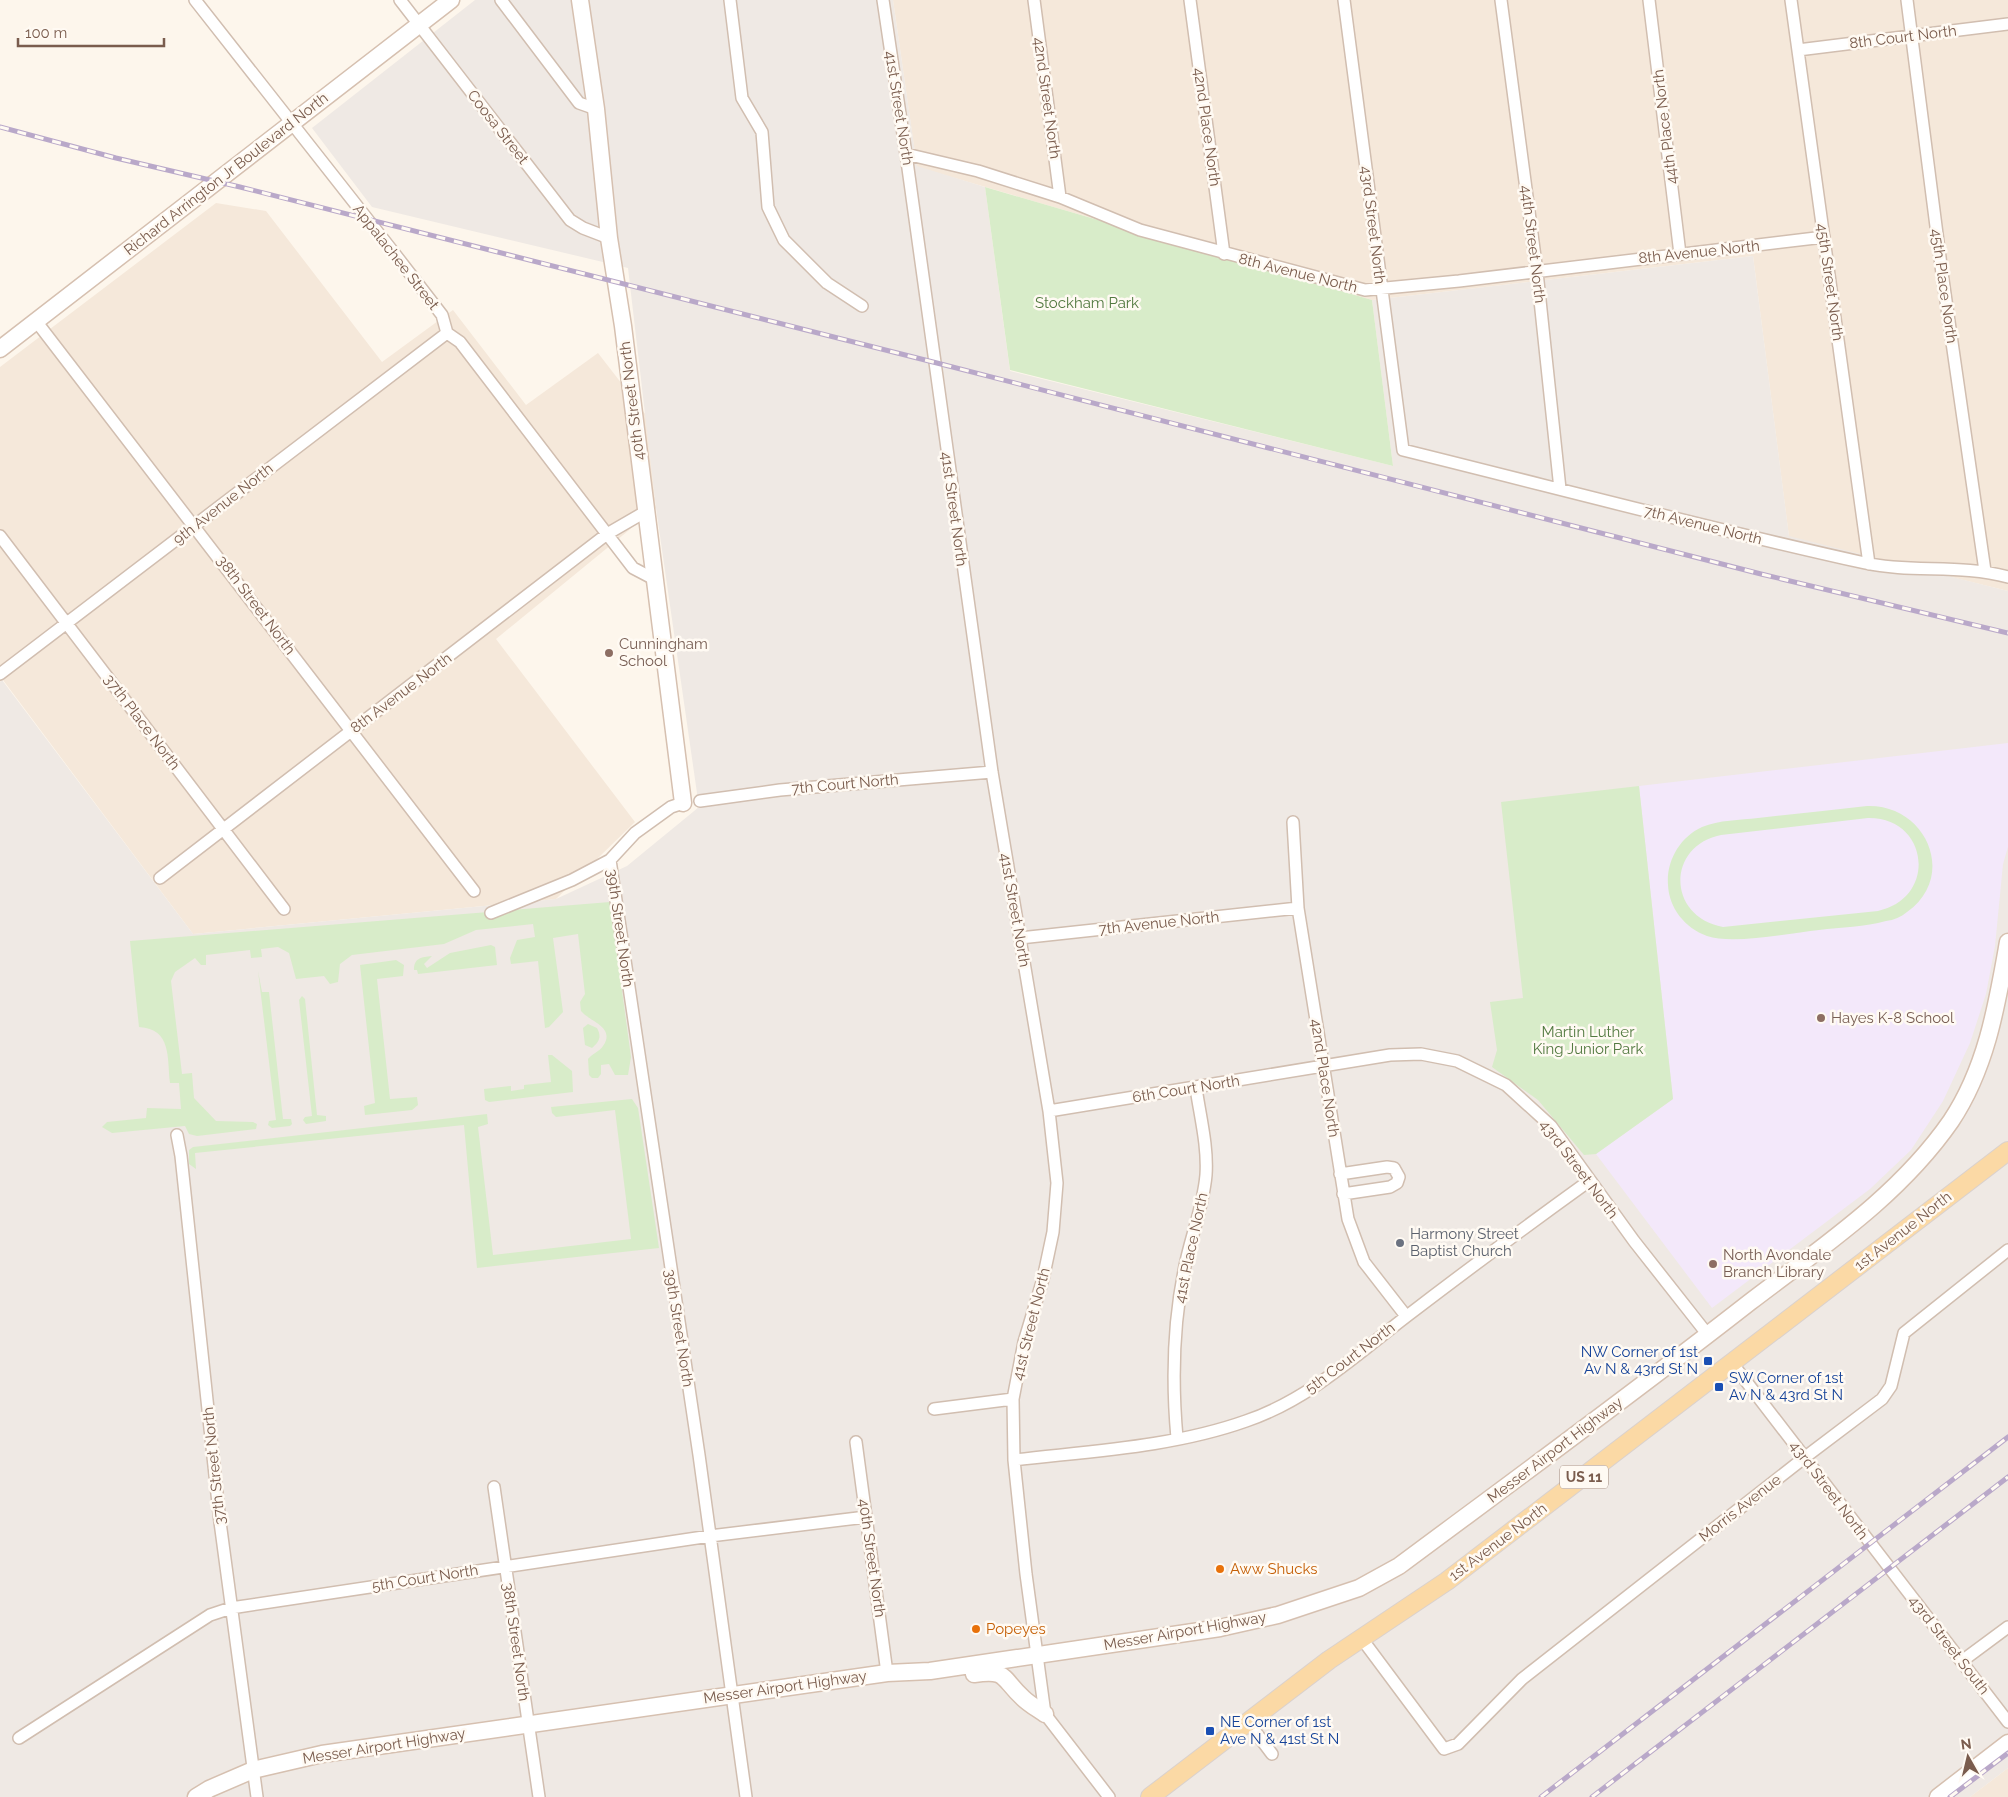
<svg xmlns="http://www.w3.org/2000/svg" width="2008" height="1797" viewBox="0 0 2008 1797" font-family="Raleway,sans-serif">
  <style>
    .residential { fill: #f5e8da }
    .industrial { fill: #efe9e4 }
    .education { fill: #f3e8fa }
    .green { fill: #d8ecc9; fill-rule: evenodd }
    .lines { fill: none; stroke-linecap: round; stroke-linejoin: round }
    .street-casing { stroke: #d1beb0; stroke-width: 14 }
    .secondary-casing { stroke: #d6c0b0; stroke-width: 19 }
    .primary-casing { stroke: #dad1cd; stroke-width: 20 }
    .street { stroke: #fff; stroke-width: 11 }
    .secondary { stroke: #fff; stroke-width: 16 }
    .primary { stroke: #fbd9a5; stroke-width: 18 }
    .rail-casing { stroke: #b9a8c9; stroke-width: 5 }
    .rail { stroke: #fffaf3; stroke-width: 3; stroke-dasharray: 9; stroke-linecap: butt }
    .education-dot { fill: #8d6e63; stroke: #fffaf3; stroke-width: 2 }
    .worship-dot { fill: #6b7280; stroke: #fffaf3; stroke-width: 2 }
    .transit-dot { fill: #1a4fb4; stroke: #fffaf3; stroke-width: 2 }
    .food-dot { fill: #e8710a; stroke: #fffaf3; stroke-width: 2 }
    .labels { text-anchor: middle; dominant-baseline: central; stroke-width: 5; stroke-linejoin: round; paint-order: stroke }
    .shield { fill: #fffaf3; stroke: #a28b7f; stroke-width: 1 }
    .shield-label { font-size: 14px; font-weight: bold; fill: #7a5c4d }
    .street-label { font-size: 15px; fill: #7a5c4d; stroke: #fffaf3 }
    .park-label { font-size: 15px; fill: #537a41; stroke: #fffaf3 }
    .education-label { font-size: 15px; fill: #785e54; stroke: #fffaf3; text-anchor: start }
    .worship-label { font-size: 15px; fill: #5b616d; stroke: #fffaf3; text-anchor: start }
    .transit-label { font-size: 15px; fill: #164399; stroke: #fffaf3; text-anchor: start }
    .food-label { font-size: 15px; fill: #c56008; stroke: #fffaf3; text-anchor: start }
  </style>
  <rect width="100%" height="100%" fill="#fdf6ec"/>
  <!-- residential -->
  <path class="residential" d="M893,0H2008V591L1789,537L1753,256L1372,300L917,167Z
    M216,203L266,211L382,362L453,310L526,405L598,353L646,415L656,508L496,639L635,822L556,899L193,934L3,680L0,682V367Z
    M2008,1768V1797H1970Z"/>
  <!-- industrial -->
  <path class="industrial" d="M475,0H893L917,166L985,187L1010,371L1393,466L1372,300L1753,256L1789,536L2008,591V1768L1970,1797H0V682L2,680L193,934L556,899L627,866L699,807L656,508L628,268L372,207L312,128Z"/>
  <!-- education -->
  <path class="education" d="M2008,743V847L2003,864L1995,946L1986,994L1970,1043L1943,1101L1911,1150L1870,1189L1712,1308L1596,1154L1673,1099L1639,786Z"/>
  <!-- green -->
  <path class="green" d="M985,187L1372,300L1393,466L1010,370Z
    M1639,786L1673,1099L1596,1154L1584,1155L1538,1100L1492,1067L1497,1050L1490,1002L1523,998L1501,802Z
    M1867,806C1926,804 1958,876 1907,912C1901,917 1894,920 1886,921C1865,927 1841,927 1819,930C1790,933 1733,945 1707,936C1685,928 1669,908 1668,885C1666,861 1680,837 1702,827C1719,820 1740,820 1758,818C1794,814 1831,810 1867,806ZM1868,818C1929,817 1938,898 1878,911L1723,927C1667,917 1666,846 1721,835Z
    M610,902L631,1057L628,1075H615L609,1064L601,1065V1074L598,1078H592L589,1075L588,1059C592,1054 600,1051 603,1046C616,1027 590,1022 581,1011L580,1002L585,994L578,934L553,938L563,1012L549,1027L545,1028L538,961L511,964L510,958L517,940L535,937L533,924L476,930L444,944L352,955L340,964L338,982L330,984L324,976L296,979L289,953L278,947L261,949L262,957L251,958L250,950L206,955V965H201L195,958L175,972L171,981L182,1074L192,1073L194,1098L216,1121L253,1122L257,1124L256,1129L197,1136L189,1134L185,1126L112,1133L102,1127L107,1122L146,1118L147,1108L181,1109L179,1083H170C167,1058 172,1029 139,1027L130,941Z
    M491,945L495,947L497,965L418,974L417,970H414C414,958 421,957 432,956L424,964L427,968L450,953Z
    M396,960L404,965L403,976L377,979L390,1099L417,1097L418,1105L412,1110L365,1115L364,1106L375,1103L360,965Z
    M258,971L262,992H269L283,1119H291L292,1124L290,1126L272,1128L268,1125L269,1121L276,1120Z
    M302,996L305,999L317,1115L326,1116V1121L306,1124L303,1120L305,1117L312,1116L299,1000Z
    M588,1024L597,1028C602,1037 599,1042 592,1048L585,1045L583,1028Z
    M548,1055H552L572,1071L573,1092L489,1102L485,1100L484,1089L511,1086V1091L524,1089V1085L551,1082Z
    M632,1099L638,1108L659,1248L477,1268L464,1125L195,1153L196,1169L189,1164V1150L193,1147L487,1114L488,1124L478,1127L493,1255L631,1239L615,1110L556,1117L552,1113L551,1107Z"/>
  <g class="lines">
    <defs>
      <path id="street" d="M195,0L394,253L442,315L447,333L460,342L633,568L654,579
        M400,0L570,220L583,228L609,238
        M501,0L579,103L596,109
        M730,0L742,98L762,132L768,207L784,240L827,283L862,306
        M883,0L906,154L992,772L1049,1111L1057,1183L1053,1232L1043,1279L1024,1342L1013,1399L1014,1460L1026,1574L1045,1714L1109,1797
        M1034,0L1060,197
        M1190,0L1224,254
        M1344,0L1403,450C1557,488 1710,529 1865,563C1912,573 1961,564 2008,577
        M1501,0L1537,272L1560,489
        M1649,0L1680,254
        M1791,0L1869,564
        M1907,0L1942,273L1985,571
        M1798,50L2008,24
        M906,154L978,171L1060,197L1140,230L1365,290L1459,281L1824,237
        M36,321L474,891
        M0,536L284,909
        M0,674L447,333
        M700,801L780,790L992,772
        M1293,822L1298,908L1348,1219L1364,1262L1406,1316
        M610,860L699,1455L746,1797
        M160,878L607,534L645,512
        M491,913L572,880L610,860L635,833L671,807L683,803
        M1020,938L1298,908
        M1049,1111L1390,1055L1421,1054L1457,1061L1506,1085L1551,1126L1634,1241L1708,1335
        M177,1135L181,1156L220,1522L257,1797
        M1340,1174L1387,1167L1394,1168L1399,1177L1397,1183L1390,1187L1343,1194
        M1732,1363L2008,1722
        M934,1409L1013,1399
        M1177,1438C1172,1383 1173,1326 1184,1271C1190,1238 1203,1209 1206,1175C1208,1146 1200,1116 1196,1088
        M856,1442L887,1673
        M1014,1460C1091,1451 1173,1447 1246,1421C1308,1400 1356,1355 1407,1316C1467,1270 1528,1225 1589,1181
        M494,1487L539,1797
        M1362,1639L1444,1749L1458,1744L1522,1679L1804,1458L1882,1399L1891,1386L1904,1333L2008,1250
        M1962,1661L2008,1627
        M1248,1722L1272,1754
        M19,1738L210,1615L231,1608L710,1536L866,1517"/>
      <path id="secondary" d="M580,0L596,109L609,238L623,326L683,803
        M0,349L451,0
        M974,1674C1008,1669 1001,1678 1023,1698C1029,1704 1038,1709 1045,1714
        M196,1797L209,1789L253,1770L322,1754L887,1673L930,1671L1220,1628L1278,1615L1359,1588L1399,1566C1516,1479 1635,1392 1750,1302C1822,1247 1899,1196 1951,1121C1987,1067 1997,1004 2008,942
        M1938,1797L2008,1743"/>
      <path id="primary" d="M1150,1797L1329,1660L1447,1581L2008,1151"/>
    </defs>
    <!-- street casing -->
    <use href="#street" class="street-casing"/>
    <!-- secondary casing -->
    <use href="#secondary" class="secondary-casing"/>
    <!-- primary casing -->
    <use href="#primary" class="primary-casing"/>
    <!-- street -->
    <use href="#street" class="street"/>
    <!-- secondary -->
    <use href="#secondary" class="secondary"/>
    <!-- primary -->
    <use href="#primary" class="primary"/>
    <defs>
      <path id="rail" d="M0,127L116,158L240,187L933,362L1761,574L2008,633
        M1541,1797L2008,1437
        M1592,1797L2008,1477
        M1950,1797L2008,1753"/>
    </defs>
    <!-- rail casing -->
    <use href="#rail" class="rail-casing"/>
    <!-- rail -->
    <use href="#rail" class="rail"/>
  </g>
  <!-- markers -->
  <g class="education-dot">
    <circle cx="609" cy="653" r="5"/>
    <circle cx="1821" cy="1018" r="5"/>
    <circle cx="1713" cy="1264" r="5"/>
  </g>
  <circle class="worship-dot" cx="1400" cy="1243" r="5"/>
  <g class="transit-dot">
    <rect x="1703" y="1356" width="10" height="10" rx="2.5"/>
    <rect x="1714" y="1382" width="10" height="10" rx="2.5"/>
    <rect x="1205" y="1726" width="10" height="10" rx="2.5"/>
  </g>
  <g class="food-dot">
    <circle cx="1220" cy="1569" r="5"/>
    <circle cx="976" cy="1629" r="5"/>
  </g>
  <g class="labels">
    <!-- shield labels -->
    <rect class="shield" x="1560" y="1465.5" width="48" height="23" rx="4"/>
    <g class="shield-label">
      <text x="1584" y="1477">US 11</text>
    </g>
    <!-- street labels -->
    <g class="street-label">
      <text transform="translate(1903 37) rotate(-7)">8th Court North</text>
      <text transform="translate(1047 98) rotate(82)">42nd Street North</text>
      <text transform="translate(899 108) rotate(81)">41st Street North</text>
      <text transform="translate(498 127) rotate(52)">Coosa Street</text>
      <text transform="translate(1207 127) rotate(82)">42nd Place North</text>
      <text transform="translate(1665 127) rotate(-97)">44th Place North</text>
      <text transform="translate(226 174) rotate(-38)">Richard Arrington Jr Boulevard North</text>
      <text transform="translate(1373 225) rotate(83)">43rd Street North</text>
      <text transform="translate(1533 244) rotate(83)">44th Street North</text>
      <text transform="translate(1699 252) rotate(-6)">8th Avenue North</text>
      <text transform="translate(396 257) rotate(52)">Appalachee Street</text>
      <text transform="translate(1298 273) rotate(14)">8th Avenue North</text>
      <text transform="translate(1830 282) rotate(82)">45th Street North</text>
      <text transform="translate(1944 286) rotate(82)">45th Place North</text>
      <text transform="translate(632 401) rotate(-97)">40th Street North</text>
      <text transform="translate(223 504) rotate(-38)">9th Avenue North</text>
      <text transform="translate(954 509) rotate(82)">41st Street North</text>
      <text transform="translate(1703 525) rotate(14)">7th Avenue North</text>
      <text transform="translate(256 605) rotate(53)">38th Street North</text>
      <text transform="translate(401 693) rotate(-37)">8th Avenue North</text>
      <text transform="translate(142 722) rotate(53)">37th Place North</text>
      <text transform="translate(845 784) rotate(-5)">7th Court North</text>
      <text transform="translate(1015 910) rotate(80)">41st Street North</text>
      <text transform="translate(1159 923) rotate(-6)">7th Avenue North</text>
      <text transform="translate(620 928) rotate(82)">39th Street North</text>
      <text transform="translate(1325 1078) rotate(81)">42nd Place North</text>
      <text transform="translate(1186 1089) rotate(-9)">6th Court North</text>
      <text transform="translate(1579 1169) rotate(53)">43rd Street North</text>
      <text transform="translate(1903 1231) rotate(-38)">1st Avenue North</text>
      <text transform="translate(1191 1248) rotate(-78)">41st Place North</text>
      <text transform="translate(1031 1324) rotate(-76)">41st Street North</text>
      <text transform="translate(679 1328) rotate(81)">39th Street North</text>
      <text transform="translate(1350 1358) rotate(-37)">5th Court North</text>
      <text transform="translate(1555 1450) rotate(-37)">Messer Airport Highway</text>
      <text transform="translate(214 1466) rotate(-96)">37th Street North</text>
      <text transform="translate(1829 1490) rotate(53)">43rd Street North</text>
      <text transform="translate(1740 1508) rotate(-38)">Morris Avenue</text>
      <text transform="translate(1498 1542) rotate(-37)">1st Avenue North</text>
      <text transform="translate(872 1558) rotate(82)">40th Street North</text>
      <text transform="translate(425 1578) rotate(-9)">5th Court North</text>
      <text transform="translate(1185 1631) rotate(-10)">Messer Airport Highway</text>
      <text transform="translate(516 1642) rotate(82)">38th Street North</text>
      <text transform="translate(1949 1645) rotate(52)">43rd Street South</text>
      <text transform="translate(785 1687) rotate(-8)">Messer Airport Highway</text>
      <text transform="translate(384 1746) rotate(-9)">Messer Airport Highway</text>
    </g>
    <!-- park labels -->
    <g class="park-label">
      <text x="1087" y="303">Stockham Park</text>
      <text x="1588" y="1032">Martin Luther<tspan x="1588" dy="17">King Junior Park</tspan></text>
    </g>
    <!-- education labels -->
    <g class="education-label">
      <text x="619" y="644">Cunningham<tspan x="619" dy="17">School</tspan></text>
      <text x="1831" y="1018">Hayes K-8 School</text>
      <text x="1723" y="1255">North Avondale<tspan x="1723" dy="17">Branch Library</tspan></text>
    </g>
    <!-- worship labels -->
    <g class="worship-label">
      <text x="1410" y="1234">Harmony Street<tspan x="1410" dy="17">Baptist Church</tspan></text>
    </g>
    <!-- transit labels -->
    <g class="transit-label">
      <text x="1698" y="1352" text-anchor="end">NW Corner of 1st<tspan x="1698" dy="17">Av N &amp; 43rd St N</tspan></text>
      <text x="1729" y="1378">SW Corner of 1st<tspan x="1729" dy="17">Av N &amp; 43rd St N</tspan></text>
      <text x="1220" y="1722">NE Corner of 1st<tspan x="1220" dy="17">Ave N &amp; 41st St N</tspan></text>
    </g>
    <!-- food labels -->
    <g class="food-label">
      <text x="1230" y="1569">Aww Shucks</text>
      <text x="986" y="1629">Popeyes</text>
    </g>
  </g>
  <!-- north arrow -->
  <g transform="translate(1968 1757) rotate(352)" stroke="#fffaf3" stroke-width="4" paint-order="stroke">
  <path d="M0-4L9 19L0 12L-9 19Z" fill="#7a5c4d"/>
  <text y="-8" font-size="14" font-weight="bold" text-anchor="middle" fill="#7a5c4d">N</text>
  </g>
  <!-- scale -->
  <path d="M18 38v8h146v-8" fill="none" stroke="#7a5c4d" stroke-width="2.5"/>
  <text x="25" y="38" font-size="15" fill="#7a5c4d" stroke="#fffaf3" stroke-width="4" paint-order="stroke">100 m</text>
</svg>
